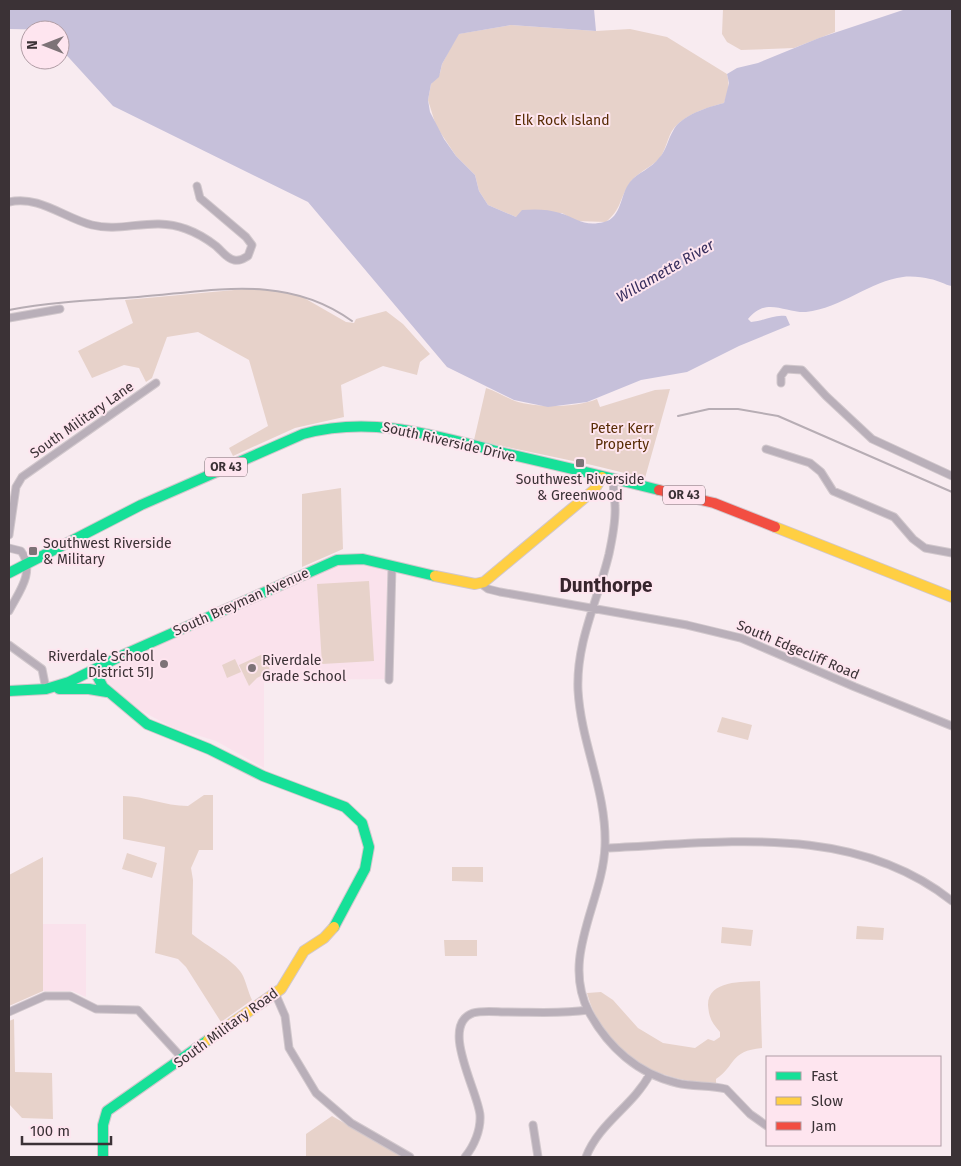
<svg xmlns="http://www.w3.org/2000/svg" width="961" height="1166" viewBox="0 0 961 1166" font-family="'Fira Sans',sans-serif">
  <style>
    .built { fill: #fae2ec }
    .green { fill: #e7d2ca }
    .water { fill: #c6c0da }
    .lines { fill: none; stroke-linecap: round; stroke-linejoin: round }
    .street-casing { stroke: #d1c7cc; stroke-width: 9 }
    .fast-casing { stroke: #d1c7cc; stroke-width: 12 }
    .slow-casing { stroke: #d1c7cc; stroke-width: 12 }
    .jam-casing { stroke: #d1c7cc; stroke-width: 12 }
    .street { stroke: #b9afb9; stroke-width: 7 }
    .fast { stroke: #16e098; stroke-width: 10 }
    .slow { stroke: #ffcf43; stroke-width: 10 }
    .jam { stroke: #f24e42; stroke-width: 10 }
    .rail { stroke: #b7adb4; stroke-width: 2 }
    .poi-dot { fill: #7d7377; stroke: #fee5ef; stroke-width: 2 }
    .labels { text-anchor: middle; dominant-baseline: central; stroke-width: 4; stroke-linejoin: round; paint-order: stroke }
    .shield { fill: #fee5ef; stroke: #76686e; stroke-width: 1 }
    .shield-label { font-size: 12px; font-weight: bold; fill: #3b3236 }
    .park-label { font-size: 14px; fill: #572b04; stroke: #fee5ef }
    .street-label { font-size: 14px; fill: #3b3236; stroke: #fee5ef }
    .poi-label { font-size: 14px; fill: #3b3236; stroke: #fee5ef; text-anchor: start }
    .water-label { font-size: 15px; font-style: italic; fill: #372e5d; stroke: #fee5ef }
    .district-label { font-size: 19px; font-weight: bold; fill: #37252d; stroke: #fee5ef }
  </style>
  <rect width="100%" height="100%" fill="#f8ebf0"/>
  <!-- built -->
  <path class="built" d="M347,561L388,571V679L264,680V768L216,741L174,728L149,715L129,703L104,678L103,674L129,659Z
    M43,924H86V997L72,991H43Z"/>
  <!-- green -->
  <path class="green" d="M723,9H835V32L794,48L741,50L727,42L722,34Z
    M511,25L596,31L630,29L667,37L727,74C730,85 728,92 724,103C708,107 686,114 674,128C667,137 666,151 659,159C650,168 636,173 629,184C619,200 622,208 606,222L576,221L562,213L516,217L488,205L479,191L475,175L456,156L436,126L428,100L431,84L440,73L442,64L458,34Z
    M257,288L299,295L346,322L354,323L356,319L386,311L403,324L430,354L420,362L417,375L383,366L341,385L344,417L295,428L233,456L229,448L268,426L249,360L198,332L167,337L152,378L146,382L139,368L124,365L92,378L78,351L133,323L125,300Z
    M486,388C496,391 505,397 515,401C537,408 576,408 597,399L600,407L655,390L670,389L645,478L592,465L474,440Z
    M341,488L343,549L302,567V494Z
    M369,581L374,661L322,664L317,584Z
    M265,653L270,671L257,678L249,686L239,665Z
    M235,659L241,672L227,678L222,665Z
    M722,717L752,725L748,740L717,732Z
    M204,795H213V850H199L191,868L193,880L192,934C205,945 234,960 242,974C246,981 248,992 252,1000L221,1022L186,967L178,959L155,953L165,847L123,839V796C145,796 164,806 188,806Z
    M127,853L157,863L152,878L122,869Z
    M43,857V991L9,1006V875Z
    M452,867H483V882L452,881Z
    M857,926L884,928L883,940L856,939Z
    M722,927L753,930L751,946L721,943Z
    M444,940H477V956H445Z
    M760,981L762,1048C729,1051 736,1066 716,1079V1084C654,1080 605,1057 587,993L601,992L613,1000L638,1028L663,1043L695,1048L708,1039L714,1041L720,1037V1032C712,1023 709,1018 708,1005C708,980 743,982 760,981Z
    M14,1019L15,1072L52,1073L53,1119L22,1118L9,1104V1021Z
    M332,1116L404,1157H306V1134Z"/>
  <!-- water -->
  <path class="water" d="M9,9H594L596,31L511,25L459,34L442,64L439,77L431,84L428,100L430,112L444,139L456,156L475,175L479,191L488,205L516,217L522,210C535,209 548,209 560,213C576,218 584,227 604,222C622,218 620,194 630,182C637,173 652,168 659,158C666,151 668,139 673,131C681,115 708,107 724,103L729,83L727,74L737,68L758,63L819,38L906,9H952V286C945,285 938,280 930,279C923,277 911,276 903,277C871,281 841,308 806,312C785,313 766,296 748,319L751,322C764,321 774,314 786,316L790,325L739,346L687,372L641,380L587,402L548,407L514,400L447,367L308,202L113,106L60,48V30L9,29Z"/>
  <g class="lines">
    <defs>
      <path id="street" d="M9,202C39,195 64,218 92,225C123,233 152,216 186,229C197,233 207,239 216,246C222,251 227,259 234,260C240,261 243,259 248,256L252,245L246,237L200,198L197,186
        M9,318L60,309
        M781,383V376L786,369L802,370L826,396L872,439L952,476
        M766,449L810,463L821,472L833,491L894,517L913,539L925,548L952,553
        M614,479C612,489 615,496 615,506C616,521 612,540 609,554C598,600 576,642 578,690C581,744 607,792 605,846C603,902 560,957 589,1012C608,1047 638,1074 677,1083C693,1087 710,1085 726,1089L750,1114L767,1126
        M9,535L16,487L22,477L156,383
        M9,548L21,551C36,572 18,593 9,611
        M480,583L488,589L500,592L687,625L741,638L855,687L952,726
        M9,645L42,669L46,689
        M389,680L392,566
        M605,848C723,843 853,822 952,901
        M275,993L285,1016L289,1048L316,1093L351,1123L410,1157
        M9,1012L45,996H70L96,1009L138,1010L183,1059
        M533,1125L538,1157
        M465,1157C474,1146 481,1130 480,1115C478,1091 439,1025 473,1013C483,1010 497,1012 508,1012C535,1012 562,1014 588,1010
        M586,1157C599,1123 633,1106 650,1074"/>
      <path id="fast" d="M9,573L141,505L303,434C373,415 436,436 504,453C556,465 607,477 659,490
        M94,670L103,687L147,724L209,749L263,776L345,807L362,823L369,847L365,869L334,927
        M59,689H89L107,692
        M9,691L46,689L69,682L123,655L337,560L363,559L435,576
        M103,1157V1125L107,1111L208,1040"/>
      <path id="slow" d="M775,527L952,597
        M435,576L475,584L484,582L594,490L602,477
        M208,1040L281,989L304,951L324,938L334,927"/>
      <path id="jam" d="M659,490L714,503L775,527"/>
    </defs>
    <!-- street casing -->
    <use href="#street" class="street-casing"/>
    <!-- fast casing -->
    <use href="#fast" class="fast-casing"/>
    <!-- slow casing -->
    <use href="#slow" class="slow-casing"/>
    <!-- jam casing -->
    <use href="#jam" class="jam-casing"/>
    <!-- street -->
    <use href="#street" class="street"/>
    <!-- fast -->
    <use href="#fast" class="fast"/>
    <!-- slow -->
    <use href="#slow" class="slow"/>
    <!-- jam -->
    <use href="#jam" class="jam"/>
    <!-- rail -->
    <path class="rail" d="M9,310C51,302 95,300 138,297C213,291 286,273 352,321
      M678,416L709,409H738L778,416L952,492"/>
  </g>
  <!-- markers -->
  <g class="poi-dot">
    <rect x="575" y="458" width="10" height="10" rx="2.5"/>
    <rect x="28" y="546" width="10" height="10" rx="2.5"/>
    <circle cx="164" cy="664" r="5"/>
    <circle cx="252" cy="668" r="5"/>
  </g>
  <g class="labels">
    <!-- shield labels -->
    <g class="shield">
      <rect x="205" y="457.5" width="42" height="19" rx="4"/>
      <rect x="663" y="485.5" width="42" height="19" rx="4"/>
    </g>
    <g class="shield-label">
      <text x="226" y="467">OR 43</text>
      <text x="684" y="495">OR 43</text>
    </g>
    <!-- park labels -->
    <g class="park-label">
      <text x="562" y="120">Elk Rock Island</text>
      <text x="622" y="428">Peter Kerr<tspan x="622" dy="16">Property</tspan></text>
    </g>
    <!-- street labels -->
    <g class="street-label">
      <text transform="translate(82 420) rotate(-35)">South Military Lane</text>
      <text transform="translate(449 442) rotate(13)">South Riverside Drive</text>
      <text transform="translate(241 602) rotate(-24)">South Breyman Avenue</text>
      <text transform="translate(798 650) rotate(23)">South Edgecliff Road</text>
      <text transform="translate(226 1028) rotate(-36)">South Military Road</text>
    </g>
    <!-- poi labels -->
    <g class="poi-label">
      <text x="580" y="479" text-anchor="middle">Southwest Riverside<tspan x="580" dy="16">&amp; Greenwood</tspan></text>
      <text x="43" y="543">Southwest Riverside<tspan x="43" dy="16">&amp; Military</tspan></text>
      <text x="154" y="656" text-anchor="end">Riverdale School<tspan x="154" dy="16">District 51J</tspan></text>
      <text x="262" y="660">Riverdale<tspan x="262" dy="16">Grade School</tspan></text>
    </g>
    <!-- water labels -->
    <g class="water-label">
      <text transform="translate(665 271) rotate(-30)">Willamette River</text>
    </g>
    <!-- district labels -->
    <g class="district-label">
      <text x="606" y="585">Dunthorpe</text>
    </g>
  </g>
  <!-- border -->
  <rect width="961" height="1166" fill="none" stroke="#3b3236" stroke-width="20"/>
  <!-- legend -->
  <rect x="766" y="1056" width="175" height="90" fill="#fee5ef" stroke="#b09da5"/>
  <rect x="776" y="1072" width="25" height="8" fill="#16e098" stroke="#b09da5"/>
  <text x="811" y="1081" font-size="15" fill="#3b3236">Fast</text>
  <rect x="776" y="1097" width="25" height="8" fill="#ffcf43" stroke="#b09da5"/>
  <text x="811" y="1106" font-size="15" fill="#3b3236">Slow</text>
  <rect x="776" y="1122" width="25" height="8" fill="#f24e42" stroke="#b09da5"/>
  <text x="811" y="1131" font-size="15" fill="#3b3236">Jam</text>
  <!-- north arrow -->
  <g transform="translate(45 45) rotate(270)"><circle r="24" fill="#fee5ef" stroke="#b09da5"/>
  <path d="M0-4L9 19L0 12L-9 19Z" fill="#7d7377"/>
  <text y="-8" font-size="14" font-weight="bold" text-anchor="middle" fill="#3b3236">N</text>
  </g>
  <!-- scale -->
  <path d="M22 1136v8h89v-8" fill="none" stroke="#3b3236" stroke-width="2.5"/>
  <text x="30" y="1136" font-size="15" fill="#3b3236" stroke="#fee5ef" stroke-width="4" paint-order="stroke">100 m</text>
</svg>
